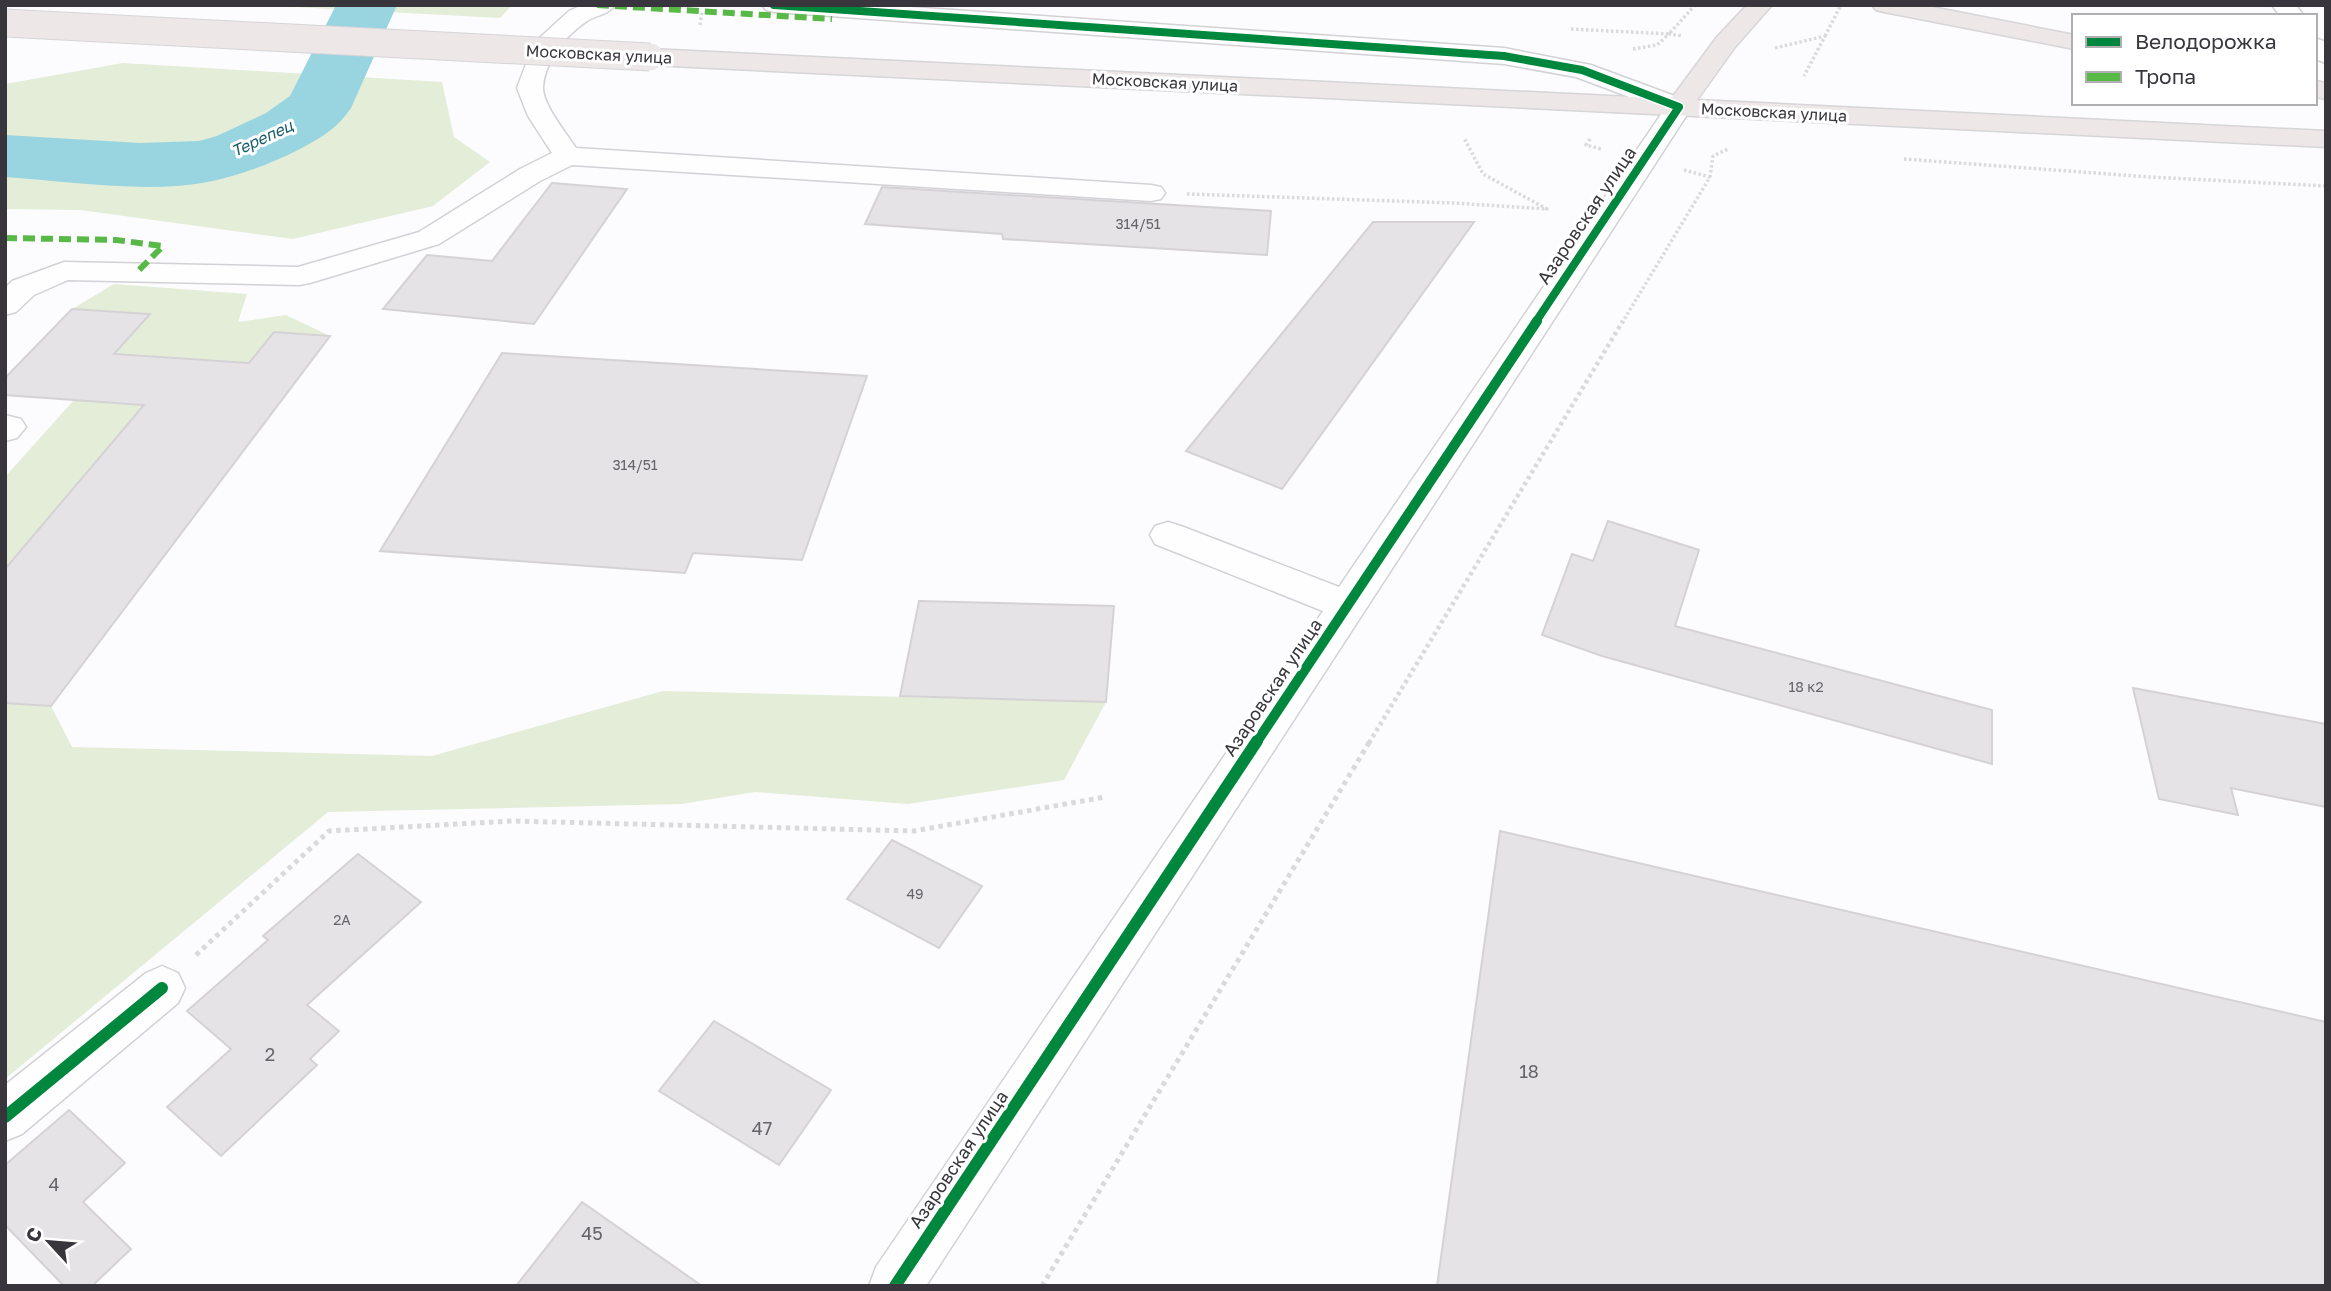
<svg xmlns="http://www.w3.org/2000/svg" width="2331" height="1291" viewBox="0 0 2331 1291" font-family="'Golos Text',sans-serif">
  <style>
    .green { fill: #e3edd8 }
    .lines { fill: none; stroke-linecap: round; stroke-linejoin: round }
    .river { fill: #99d4e1; fill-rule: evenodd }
    .building { fill: #e6e3e6; stroke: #d5d2d5; stroke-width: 2 }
    .minor-casing { stroke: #d2d1d5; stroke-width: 3 }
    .major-casing { stroke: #d6d5d8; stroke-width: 3 }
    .path-far2 { stroke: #dadada; stroke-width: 3.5; stroke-dasharray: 2.5 2.5; stroke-linecap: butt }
    .path-far1 { stroke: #dadada; stroke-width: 4.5; stroke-dasharray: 3.5 3.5; stroke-linecap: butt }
    .path { stroke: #dadada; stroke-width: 5; stroke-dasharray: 4.5 4.5; stroke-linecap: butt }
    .minor { fill: #fffeff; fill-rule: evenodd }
    .major { fill: #eee7e7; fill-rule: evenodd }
    .major-bridge-casing { stroke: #d6d5d8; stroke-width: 29; stroke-linecap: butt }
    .major-bridge { stroke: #eee7e7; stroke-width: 27 }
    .quiet { stroke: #58b947; stroke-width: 6; stroke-dasharray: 12 6; stroke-linecap: butt }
    .cycleway-far2-casing { stroke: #fff; stroke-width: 11 }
    .cycleway-far1-casing { stroke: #fff; stroke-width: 14 }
    .cycleway-casing { stroke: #fff; stroke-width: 17 }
    .cycleway-far2 { stroke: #00873e; stroke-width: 8 }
    .cycleway-far1 { stroke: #00873e; stroke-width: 10 }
    .cycleway { stroke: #00873e; stroke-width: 12 }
    .labels { text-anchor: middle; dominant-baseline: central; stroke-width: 6; stroke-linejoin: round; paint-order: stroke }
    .number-label { font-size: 14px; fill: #656368 }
    .far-street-label { font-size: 16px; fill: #38363c; stroke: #fff }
    .far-water-label { font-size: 16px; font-style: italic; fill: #155d6a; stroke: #fff }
    .street-label { font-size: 18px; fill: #38363c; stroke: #fff }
    .near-number-label { font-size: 18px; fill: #656368 }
  </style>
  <rect width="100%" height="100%" fill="#fcfbfe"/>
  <!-- green -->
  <path class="green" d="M256,5H512L500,18Z
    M123,63L442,82L454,137L490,162L433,206L293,239L80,210L5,209V84Z
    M114,284L247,294L238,322L286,315L330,336L274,332L249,363L5,569V477L150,315L72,309Z
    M663,691L1106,702L1064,780L908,804L755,792L681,804L328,812L5,1079V703L51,706L72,747L432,756Z"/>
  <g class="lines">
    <!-- river -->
    <path class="river" d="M336,5H397L351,108C338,128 319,139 298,150C268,165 236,177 202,183C144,193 65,181 5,177V135L140,143L199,141L217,136L266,113L290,96Z"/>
  </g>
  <!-- building -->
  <path class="building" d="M552,183L627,189L534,324L383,309L427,255L492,261Z
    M882,187L1271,211L1267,255L1003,239L1002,234L865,224Z
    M1373,222H1474L1282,489L1186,451Z
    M72,309L150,314L114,354L249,363L274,332L330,336L51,706L5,703V569L144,405L5,395V378Z
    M502,353L867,376L802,560L693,553L685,573L380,551Z
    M1608,521L1699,550L1675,626L1992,710V764L1602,656L1542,635L1572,554L1593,561Z
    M919,601L1114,606L1106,702L900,696Z
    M2133,688L2326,724V807L2231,788L2238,815L2159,799Z
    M1500,831L2326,1022V1286H1437Z
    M892,840L982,886L939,948L847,899Z
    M358,854L421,902L307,1005L339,1031L310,1059L317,1065L221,1156L167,1107L231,1049L187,1011L268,940L263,936Z
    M714,1021L831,1090L779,1165L659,1091Z
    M69,1110L125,1163L83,1202L131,1249L92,1286H64L5,1225V1165Z
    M582,1202L702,1286H516Z"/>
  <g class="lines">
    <defs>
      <path id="minor" d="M582,5H615C608,15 596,15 587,21C566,35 545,60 543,87C542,104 567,134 576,148L1151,185L1161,187L1165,193L1161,199L1151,201L572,165L540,181L439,244L310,283L299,285L68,280L34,295L16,312L5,315V288L12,281L64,262L298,267L419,232L520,169L552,153L528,116L517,88L534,43L569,11Z
        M762,5H881L1504,48L1591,65L1688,101L1692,107L926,1286H869L876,1267L1323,611L1155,544L1150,535L1155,526L1168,522L1181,526L1339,587L1664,110L1576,77L1504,64L774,12L766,10Z
        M2272,5H2296L2304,16H2280Z
        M2315,38L2326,42V63L2315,59Z
        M5,415L21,419L26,427L17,438L5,441Z
        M162,966L178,973L185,988L178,1003L22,1134L5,1141V1085L146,973Z"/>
      <path id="major" d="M1747,5H1772L1735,47L1697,100L2326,131V147L650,65L641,62L637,57L641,52L650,49L1671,99L1717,37Z
        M1872,5H1922L2074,35V49L1884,12L1876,10Z
        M2315,81L2326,83V99L2315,97Z"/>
    </defs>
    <!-- minor casing -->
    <use href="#minor" class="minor-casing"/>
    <!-- major casing -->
    <use href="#major" class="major-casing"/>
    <!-- path-far2 -->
    <path class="path-far2" d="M700,25L702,12
      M1571,29L1669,34L1695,5
      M1825,36L1841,5
      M1775,48L1825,36L1804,76
      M1633,49L1657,45L1669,34L1683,36
      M1590,139L1586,145L1601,149
      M1904,159L2150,177L2326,186
      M1684,170L1710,177
      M1187,194L1454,203L1547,209L1483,174L1464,138
      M1622,323L1710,177L1713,156L1728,149"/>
    <!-- path-far1 -->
    <path class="path-far1" d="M1369,743L1623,321"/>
    <!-- path -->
    <path class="path" d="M196,955L329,831L512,821L914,831L1105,797
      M1042,1286L1370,741"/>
    <!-- minor -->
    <use href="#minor" class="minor"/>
    <!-- major -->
    <use href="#major" class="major"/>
    <defs>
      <path id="major-bridge" d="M5,23L650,57"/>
    </defs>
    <!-- major-bridge casing -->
    <use href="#major-bridge" class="major-bridge-casing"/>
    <!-- major-bridge -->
    <use href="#major-bridge" class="major-bridge"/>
    <!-- quiet -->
    <path class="quiet" d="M597,5L832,19
      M5,238L116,240L163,246L136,273"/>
    <defs>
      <path id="cycleway-far2" d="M774,5L1504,56L1582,70L1679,107L1535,323"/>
      <path id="cycleway-far1" d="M1256,743L1537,321"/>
      <path id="cycleway" d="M5,1117L162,988
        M895,1286L1257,741"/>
    </defs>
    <!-- cycleway-far2 casing -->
    <use href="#cycleway-far2" class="cycleway-far2-casing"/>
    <!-- cycleway-far1 casing -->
    <use href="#cycleway-far1" class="cycleway-far1-casing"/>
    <!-- cycleway casing -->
    <use href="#cycleway" class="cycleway-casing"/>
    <!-- cycleway-far2 -->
    <use href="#cycleway-far2" class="cycleway-far2"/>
    <!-- cycleway-far1 -->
    <use href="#cycleway-far1" class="cycleway-far1"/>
    <!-- cycleway -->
    <use href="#cycleway" class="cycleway"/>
  </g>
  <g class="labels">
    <!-- number labels -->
    <g class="number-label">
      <text x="1138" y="223">314/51</text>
      <text x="635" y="464">314/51</text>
      <text x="1806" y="686">18 к2</text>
      <text x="915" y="893">49</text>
      <text x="342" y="919">2А</text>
    </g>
    <!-- far-street labels -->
    <g class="far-street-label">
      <text transform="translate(599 54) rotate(3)">Московская улица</text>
      <text transform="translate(1165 82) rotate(3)">Московская улица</text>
      <text transform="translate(1774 112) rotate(3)">Московская улица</text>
    </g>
    <!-- far-water labels -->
    <g class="far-water-label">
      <text transform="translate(262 138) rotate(-25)">Терепец</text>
    </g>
    <!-- street labels -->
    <g class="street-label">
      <text transform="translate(1586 215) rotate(-56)">Азаровская улица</text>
      <text transform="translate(1272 687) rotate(-56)">Азаровская улица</text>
      <text transform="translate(958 1159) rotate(-56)">Азаровская улица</text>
    </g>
    <!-- near-number labels -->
    <g class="near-number-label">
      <text x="270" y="1054">2</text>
      <text x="1529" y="1071">18</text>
      <text x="762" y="1128">47</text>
      <text x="54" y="1184">4</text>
      <text x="592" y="1233">45</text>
    </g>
  </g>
  <!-- border -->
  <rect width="2331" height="1291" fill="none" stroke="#38363c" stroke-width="14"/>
  <!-- legend -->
  <rect x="2072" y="14" width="245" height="91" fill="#ffffff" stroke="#afafb1" stroke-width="2"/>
  <rect x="2086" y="37" width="35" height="10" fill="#00873e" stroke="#afafb1" stroke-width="2"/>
  <text x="2135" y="49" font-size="21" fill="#38363c">Велодорожка</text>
  <rect x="2086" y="72" width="35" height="10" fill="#58b947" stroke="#afafb1" stroke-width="2"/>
  <text x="2135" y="84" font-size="21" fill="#38363c">Тропа</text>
  <!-- north arrow -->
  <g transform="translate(49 1242) rotate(296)" stroke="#ffffff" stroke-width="5" paint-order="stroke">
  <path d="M0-5L12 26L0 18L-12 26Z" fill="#38363c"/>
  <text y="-10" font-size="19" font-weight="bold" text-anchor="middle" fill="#38363c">С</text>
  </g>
</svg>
